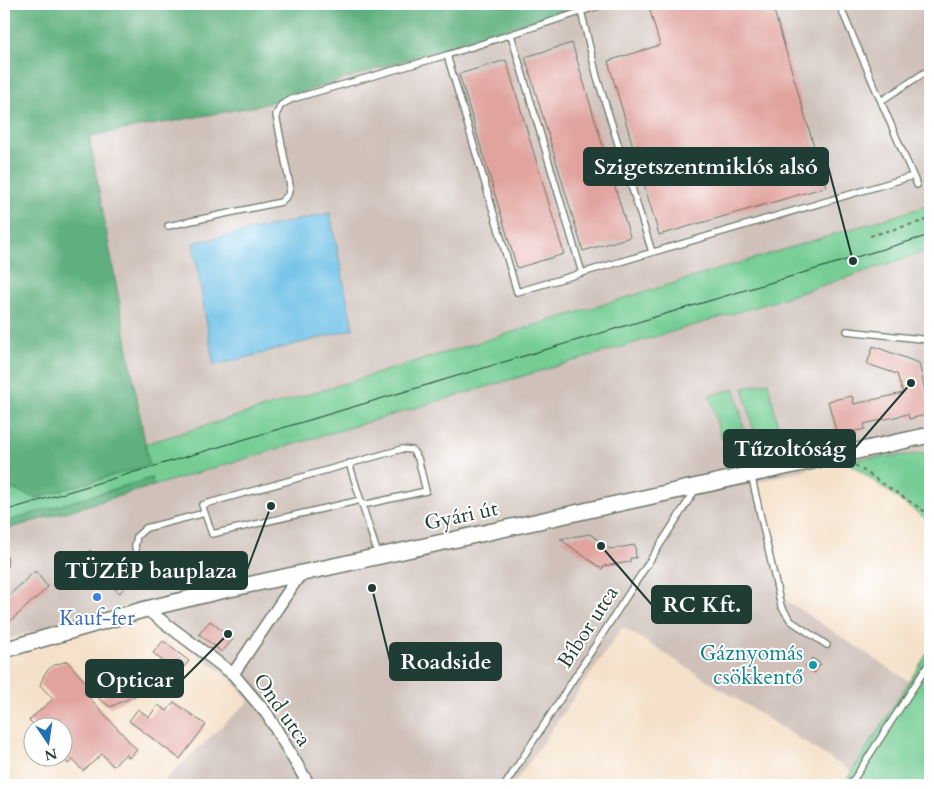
<svg xmlns="http://www.w3.org/2000/svg" width="934" height="789" viewBox="0 0 934 789" font-family="Cardo,serif">
  <style>
    .industrial { fill: #cfc1ba }
    .green { fill: #74cd94; stroke: #4a8564 }
    .forest { fill: #5fb07e; stroke: #3f7659 }
    .water { fill: #6abfe6; stroke: #447e8d }
    .building { fill: #e1a39e }
    .lines { fill: none; stroke-linecap: round; stroke-linejoin: round }
    .lane-casing { stroke: #6a7668; stroke-width: 8 }
    .street-casing { stroke: #6a7668; stroke-width: 14 }
    .secondary-casing { stroke: #6a7668; stroke-width: 18 }
    .path { stroke: #6a7668; stroke-width: 2; stroke-dasharray: 4 4; stroke-linecap: butt }
    .lane { stroke: #fff; stroke-width: 5.5 }
    .street { stroke: #fff; stroke-width: 11 }
    .secondary { stroke: #fff; stroke-width: 15 }
    .tram { stroke: #1f3d34; stroke-width: 1 }
    .shop-dot { fill: #3f7fe0; stroke: #fff; stroke-width: 2 }
    .culture-dot { fill: #0f9aa8; stroke: #fff; stroke-width: 2 }
    .labels { text-anchor: middle; dominant-baseline: central; stroke-width: 4; stroke-linejoin: round; paint-order: stroke }
    .street-label { font-size: 21px; fill: #1f3d34; stroke: #fff }
    .shop-label { font-size: 21px; fill: #366cbe; stroke: #fff }
    .culture-label { font-size: 21px; fill: #0d838f; stroke: #fff; text-anchor: end }
    .leader { fill: none; stroke: #1f3d34; stroke-width: 2 }
    .callout-dot { fill: #1f3d34; stroke: #fff; stroke-width: 2 }
    .callout { fill: #1f3d34; stroke: #1f3d34; stroke-width: 2 }
    .callout-label { font-size: 22px; text-anchor: middle; font-weight: bold; fill: #fff }
  </style>
  <rect width="100%" height="100%" fill="#fff"/>
  <filter id="ink" filterUnits="userSpaceOnUse"><feTurbulence type="fractalNoise" baseFrequency=".02" numOctaves="2"/><feDisplacementMap in="SourceGraphic" scale="10" xChannelSelector="R" yChannelSelector="G"/><feConvolveMatrix kernelMatrix="1 2 1 2 8 2 1 2 1" color-interpolation-filters="sRGB"/></filter>
  <filter id="wash" filterUnits="userSpaceOnUse"><feTurbulence type="fractalNoise" baseFrequency=".0096" numOctaves="4" result="noise"/><feDisplacementMap in="SourceGraphic" scale="20" xChannelSelector="R" yChannelSelector="G"/><feGaussianBlur stdDeviation="1.12" result="paint"/><feColorMatrix in="noise" values="0 0 0 0 0 0 0 0 0 0 0 0 0 0 0 0 0 1.4 0 .05"/><feComposite in="paint" operator="in"/></filter>
  <g filter="url(#wash)">
    <rect width="100%" height="100%" fill="#f5e1c9"/>
    <!-- industrial -->
    <path class="industrial" d="M586,4H930V205L145,444L89,136L258,106Z
      M930,250V451L919,454L845,460L757,482L784,599L910,682L852,772L623,627L513,785H159L249,701L233,681L133,604L4,640V530L772,302Z"/>
    <!-- green -->
    <path class="green" d="M930,205V250L772,302L153,486L151,478L4,522V507L7,506L4,486L36,498L149,464L145,444Z
      M768,382L778,426L754,431L743,388Z
      M735,389L745,433L721,439L710,395Z
      M930,451V522L845,460L919,454Z
      M930,649V785H843Z"/>
    <!-- forest -->
    <path class="forest" d="M4,4H586L258,106L89,136L149,465L36,498L4,486Z
      M152,478L153,486L4,530V522Z"/>
    <!-- water -->
    <path class="water" d="M330,213L353,329L214,366L193,243Z"/>
    <g id="blocks">
      <!-- building -->
      <path class="building" d="M648,4H772L826,187L659,235L608,61L660,45Z
        M572,43L630,237L583,251L525,57Z
        M506,60L564,254L517,268L459,74Z
        M873,346L919,363L930,414L909,419L908,414L864,424L865,429L837,435L828,401L852,396L854,404L903,393L897,374L867,364Z
        M590,534L610,549L635,545L636,558H630V562L604,566L602,569L560,539Z
        M90,550L129,581L120,593L80,562Z
        M35,571L48,587L4,627V600Z
        M210,621L233,639L222,652L199,634Z
        M163,641L189,661L175,678L110,707L98,698L170,667L153,653Z
        M812,658L821,664L814,673L805,666Z
        M67,661L94,692L89,697L137,750L129,758L126,754L113,766L102,754L83,771L73,760L68,764L62,757V726H35L29,720L53,699L40,685L45,673L52,666Z
        M174,702L206,725L180,759L129,721L138,709L149,717L158,705L167,711Z"/>
    </g>
  </g>
  <g filter="url(#ink)">
    <use href="#blocks" fill-opacity="0" stroke="#6a7668" stroke-width="1"/>
    <g class="lines">
      <defs>
        <path id="lane" d="M605,4L447,55L517,292L913,176
          M839,4L917,185
          M581,11L597,77L652,252
          M511,35L582,273
          M881,101L930,69
          M168,226L281,202L288,195L290,186L276,115L281,105L292,99L447,55
          M847,331L930,340
          M349,463L378,555
          M751,474L781,606L791,621L827,645
          M361,500L212,534L202,505L402,449L412,450L418,458L426,491L363,505
          M4,559V566
          M150,573L137,558L135,546L137,536L146,528L205,513
          M505,785L696,489
          M850,785L930,662"/>
        <path id="street" d="M146,609L233,674L267,714L309,785
          M233,674L301,573"/>
        <path id="secondary" d="M4,650L146,609L216,592L930,435"/>
      </defs>
      <!-- lane casing -->
      <use href="#lane" class="lane-casing"/>
      <!-- street casing -->
      <use href="#street" class="street-casing"/>
      <!-- secondary casing -->
      <use href="#secondary" class="secondary-casing"/>
      <!-- path -->
      <path class="path" d="M870,236L930,219
        M855,465L930,515"/>
      <!-- lane -->
      <use href="#lane" class="lane"/>
      <!-- street -->
      <use href="#street" class="street"/>
      <!-- secondary -->
      <use href="#secondary" class="secondary"/>
      <!-- tram -->
      <path class="tram" d="M4,511L930,235"/>
    </g>
  </g>
  <!-- markers -->
  <circle class="shop-dot" cx="97" cy="597" r="5"/>
  <circle class="culture-dot" cx="813" cy="665" r="5"/>
  <g class="labels">
    <!-- street labels -->
    <g class="street-label">
      <text transform="translate(461 516) rotate(-12)">Gyári út</text>
      <text transform="translate(588 627) rotate(-57)">Bíbor utca</text>
      <text transform="translate(282 710) rotate(55)">Ond utca</text>
    </g>
    <!-- shop labels -->
    <g class="shop-label">
      <text x="97" y="618">Kauf-fer</text>
    </g>
    <!-- culture labels -->
    <g class="culture-label">
      <text x="803" y="653">Gáznyomás<tspan x="803" dy="24">csökkentő</tspan></text>
    </g>
  </g>
  <!-- callouts -->
  <path class="leader" d="M853 261L828 166M911 383L855 448M271 506L247 570M601 546L652 605M372 588L390 661M228 634L183 679"/>
  <g class="callout-dot">
    <circle cx="853" cy="261" r="5"/>
    <circle cx="911" cy="383" r="5"/>
    <circle cx="271" cy="506" r="5"/>
    <circle cx="601" cy="546" r="5"/>
    <circle cx="372" cy="588" r="5"/>
    <circle cx="228" cy="634" r="5"/>
  </g>
  <g class="callout">
    <rect x="584" y="148" width="244" height="37" rx="5"/>
    <rect x="724" y="430" width="131" height="37" rx="5"/>
    <rect x="55" y="552" width="192" height="37" rx="5"/>
    <rect x="652" y="586" width="99" height="37" rx="5"/>
    <rect x="390" y="643" width="111" height="37" rx="5"/>
    <rect x="86" y="660" width="97" height="37" rx="5"/>
  </g>
  <g class="callout-label">
    <text x="706" y="174">Szigetszentmiklós alsó</text>
    <text x="790" y="456">Tűzoltóság</text>
    <text x="151" y="578">TÜZÉP bauplaza</text>
    <text x="702" y="612">RC Kft.</text>
    <text x="446" y="669">Roadside</text>
    <text x="135" y="687">Opticar</text>
  </g>
  <!-- margin -->
  <rect width="934" height="789" fill="none" stroke="#fff" stroke-width="20"/>
  <!-- north arrow -->
  <g transform="translate(48 742) rotate(167)"><circle r="24" fill="#ffffff" stroke="#a5b1ae"/>
  <path d="M0-4L9 19L0 12L-9 19Z" fill="#1f6fb2"/>
  <text y="-8" font-size="14" font-weight="bold" text-anchor="middle" fill="#1f3d34">N</text>
  </g>
</svg>
